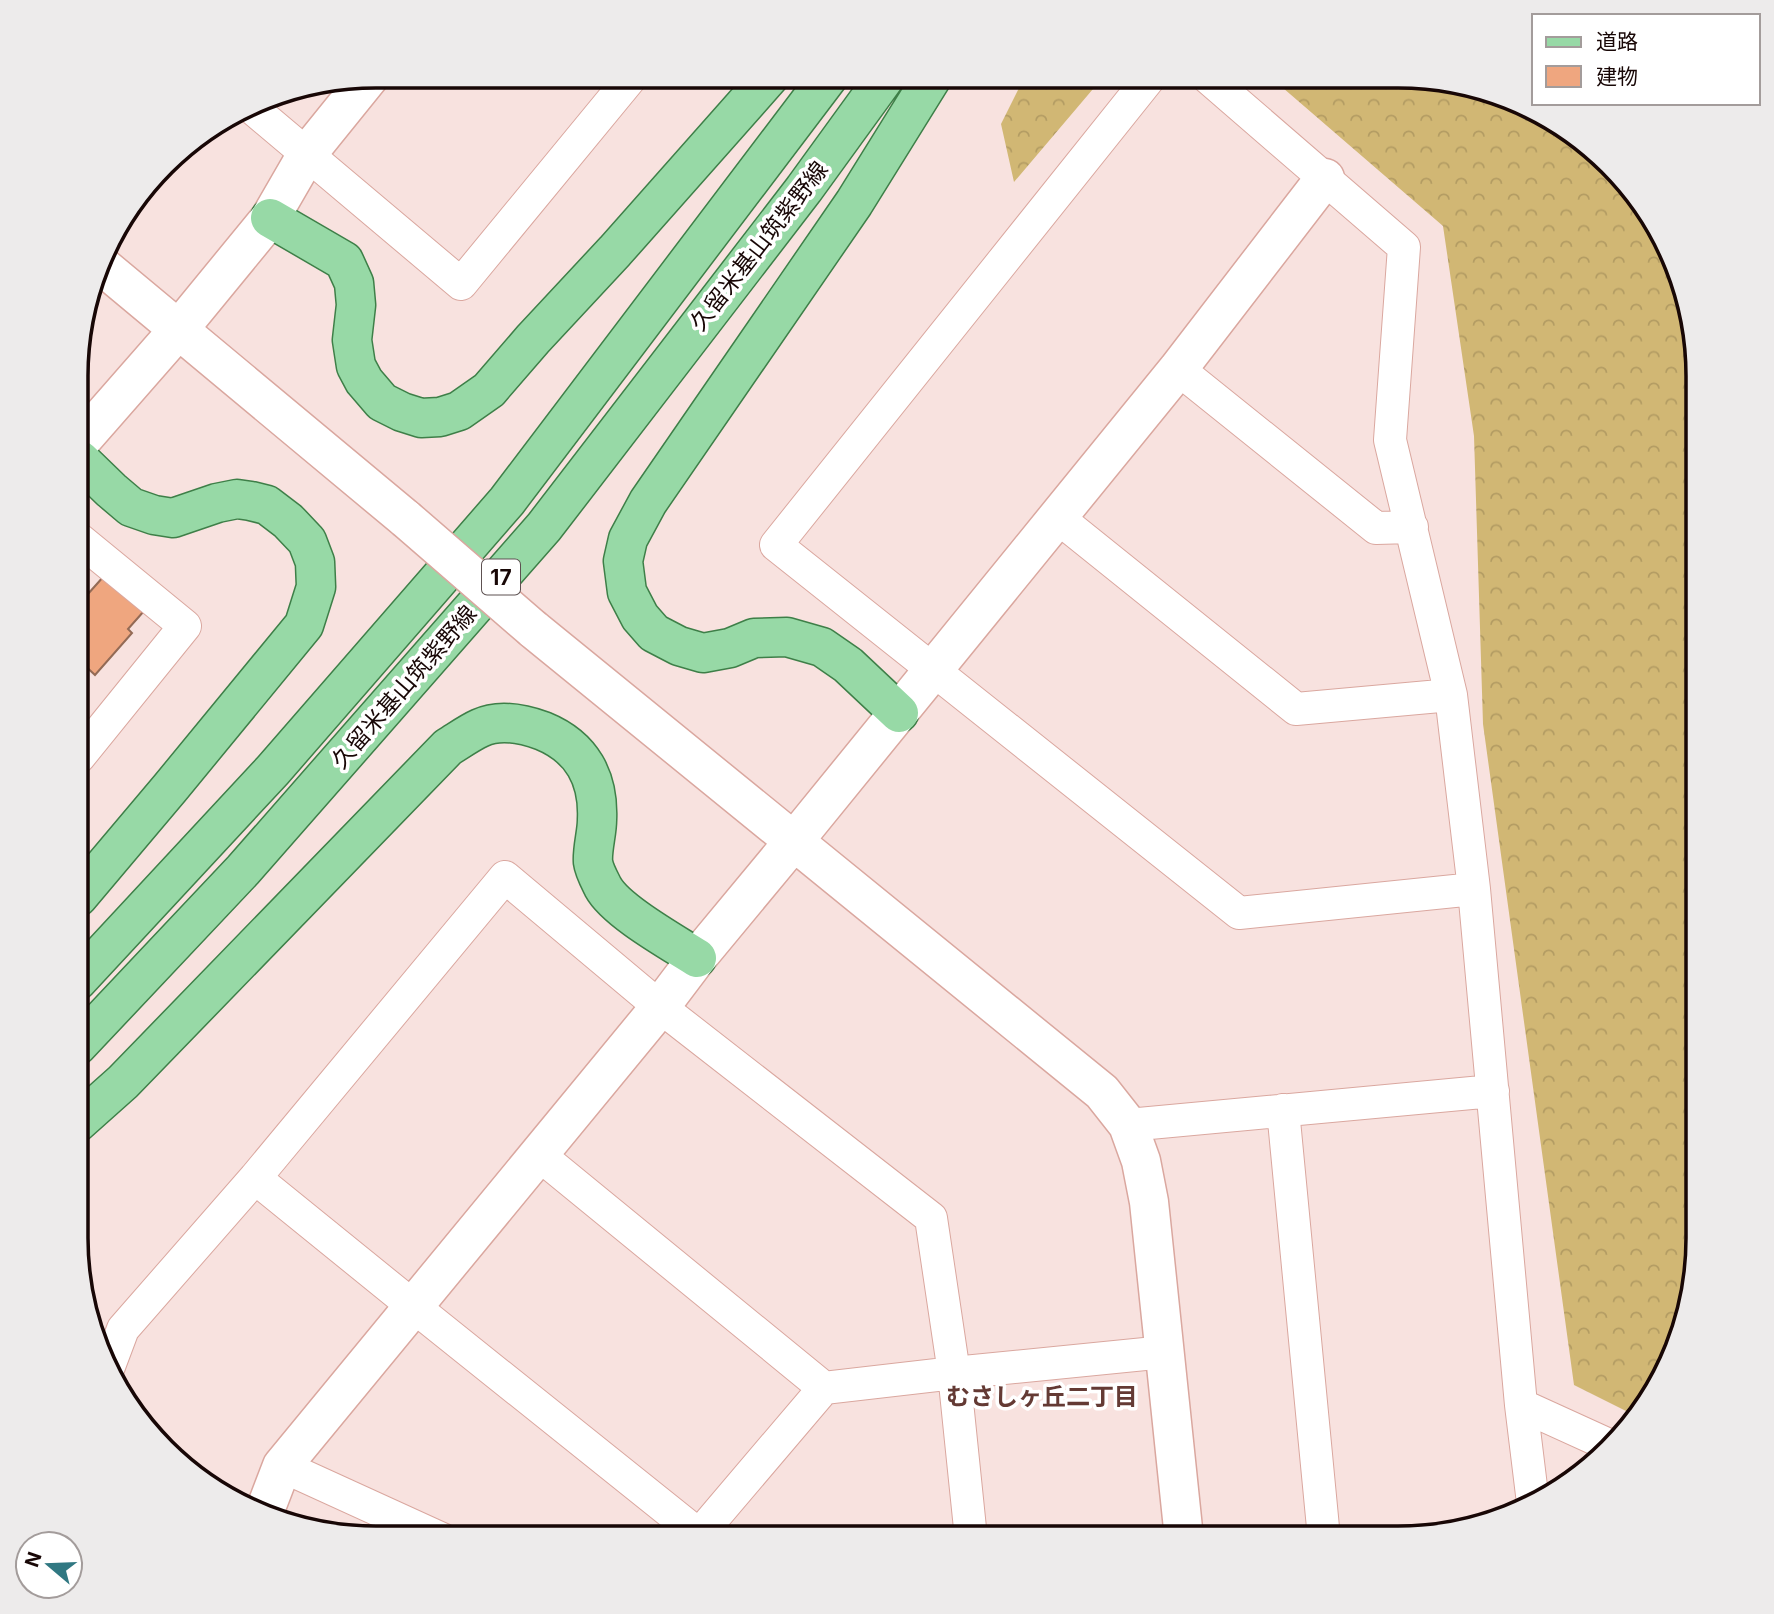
<svg xmlns="http://www.w3.org/2000/svg" width="1774" height="1614" viewBox="0 0 1774 1614" font-family="Inter,'Noto Sans JP',sans-serif">
  <style>
    .forest { fill: url(#forest-crowns) }
    .building { fill: #efa67f; stroke: #936a55; stroke-width: 2 }
    .lines { fill: none; stroke-linecap: round; stroke-linejoin: round }
    .street-casing { stroke: #daa79f; stroke-width: 34 }
    .secondary-casing { stroke: #daa79f; stroke-width: 41 }
    .primary-casing { stroke: #3e7f48; stroke-width: 41 }
    .street { stroke: #fff; stroke-width: 32 }
    .secondary { stroke: #fff; stroke-width: 38 }
    .primary { stroke: #97d9a6; stroke-width: 38 }
    .secondary-bridge-casing { stroke: #daa79f; stroke-width: 41; stroke-linecap: butt }
    .secondary-bridge { stroke: #fff; stroke-width: 38 }
    .labels { text-anchor: middle; dominant-baseline: central; stroke-width: 7; stroke-linejoin: round; paint-order: stroke }
    .shield { fill: #fff; stroke: #5d5151; stroke-width: 2 }
    .shield-label { font-size: 21px; font-weight: bold; fill: #180706 }
    .street-label { font-size: 23px; fill: #180706; stroke: #fff }
    .neighbourhood-label { font-size: 24px; font-weight: bold; fill: #643a34; stroke: #fff }
    .rim { fill: none; stroke: #180706; stroke-width: 3.5 }
  </style>
  <defs>
    <pattern id="forest-crowns" width="20" height="18" patternUnits="userSpaceOnUse" patternTransform="scale(1.75)"><rect width="20" height="18" fill="#d1b774"/><path d="M2 6a3 3 0 1 1 6 0M12 15a3 3 0 1 1 6 0" fill="none" stroke="#b39c63"/></pattern>
  </defs>
  <rect width="100%" height="100%" fill="#f8e2df"/>
  <!-- forest -->
  <path class="forest" d="M1025,76H1104L1014,182L1001,124Z
    M1269,76H1419L1532,106L1624,177L1676,260L1698,355L1699,1239L1668,1371L1634,1415L1574,1385L1483,724L1474,436L1443,226Z"/>
  <!-- building -->
  <path class="building" d="M104,576L144,611L128,629L132,633L95,675L79,660V604Z"/>
  <g class="lines">
    <defs>
      <path id="street" d="M1151,76L776,545L1239,913L1474,889
        M1206,76L1404,247L1390,440L1451,695L1474,889L1521,1405L1533,1503
        M251,107L461,284L633,75
        M1178,369L1376,528L1412,527
        M1057,517L1296,709L1451,695
        M79,757L185,626L80,540
        M1283,1110L1324,1538
        M1128,1125L1493,1091
        M538,1154L824,1388
        M255,1178L413,1306L699,1535
        M108,1369L123,1329L255,1178L505,877L660,1007L931,1218L954,1373L971,1538
        M1521,1405L1611,1446
        M282,1466L442,1539
        M699,1539V1535L824,1388L954,1373L1165,1352"/>
      <path id="secondary" d="M101,265L406,519
        M80,442L179,329L270,218L307,154L370,76
        M533,629L1102,1092L1128,1125L1141,1161L1149,1202L1184,1538
        M264,1513L282,1466L660,1007L697,958L794,841L1178,369L1325,178"/>
      <path id="primary" d="M270,218L344,261L354,283L356,305L352,340L356,366L364,381L382,402L402,412L421,418L440,417L459,411L489,390L533,339L615,251L770,76
        M899,713L848,665L822,647L787,637L754,638L730,648L703,653L679,646L654,633L640,617L627,592L623,561L628,539L648,502L854,203L933,76
        M78,897L170,788L304,625L316,587L315,562L307,541L288,521L267,505L251,501L237,499L217,503L173,518L154,515L131,507L111,490L80,460
        M77,981L273,770L507,501L829,76
        M77,1046L243,870L544,527L804,189L886,76
        M77,1123L123,1082L448,747C458,741 469,733 480,728C499,719 524,724 543,731C582,747 599,778 597,820C597,833 592,849 593,862C594,870 600,881 603,887C616,911 672,942 697,958"/>
    </defs>
    <!-- street casing -->
    <use href="#street" class="street-casing"/>
    <!-- secondary casing -->
    <use href="#secondary" class="secondary-casing"/>
    <!-- primary casing -->
    <use href="#primary" class="primary-casing"/>
    <!-- street -->
    <use href="#street" class="street"/>
    <!-- secondary -->
    <use href="#secondary" class="secondary"/>
    <!-- primary -->
    <use href="#primary" class="primary"/>
    <defs>
      <path id="secondary-bridge" d="M406,519L533,629"/>
    </defs>
    <!-- secondary-bridge casing -->
    <use href="#secondary-bridge" class="secondary-bridge-casing"/>
    <!-- secondary-bridge -->
    <use href="#secondary-bridge" class="secondary-bridge"/>
  </g>
  <g class="labels">
    <!-- shield labels -->
    <rect class="shield" x="482" y="559.5" width="38" height="35" rx="5"/>
    <g class="shield-label">
      <text x="501" y="577">17</text>
    </g>
    <!-- street labels -->
    <g class="street-label">
      <text transform="translate(759 246) rotate(-52)">久留米基山筑紫野線</text>
      <text transform="translate(404 687) rotate(-49)">久留米基山筑紫野線</text>
    </g>
    <!-- neighbourhood labels -->
    <g class="neighbourhood-label">
      <text x="1042" y="1396">むさしヶ丘二丁目</text>
    </g>
  </g>
  <!-- crop -->
  <path d="M0 0H1774V1614H0ZM376 88H1398A288 288 0 0 1 1686 376V1238A288 288 0 0 1 1398 1526H376A288 288 0 0 1 88 1238V376A288 288 0 0 1 376 88Z" fill="#edebeb" fill-rule="evenodd"/>
  <path class="rim" d="M376 88H1398A288 288 0 0 1 1686 376V1238A288 288 0 0 1 1398 1526H376A288 288 0 0 1 88 1238V376A288 288 0 0 1 376 88Z"/>
  <!-- legend -->
  <rect x="1532" y="14" width="228" height="91" fill="#ffffff" stroke="#a39c9b" stroke-width="2"/>
  <rect x="1546" y="37" width="35" height="10" fill="#97d9a6" stroke="#a39c9b" stroke-width="2"/>
  <text x="1596" y="49" font-size="21" fill="#180706">道路</text>
  <rect x="1546" y="66" width="35" height="21" fill="#efa67f" stroke="#a39c9b" stroke-width="2"/>
  <text x="1596" y="84" font-size="21" fill="#180706">建物</text>
  <!-- north arrow -->
  <g transform="translate(49 1565) rotate(289)"><circle r="33" fill="#ffffff" stroke="#a39c9b" stroke-width="2"/>
  <path d="M0-5L12 26L0 18L-12 26Z" fill="#307882"/>
  <text y="-10" font-size="19" font-weight="bold" text-anchor="middle" fill="#180706">N</text>
  </g>
</svg>
